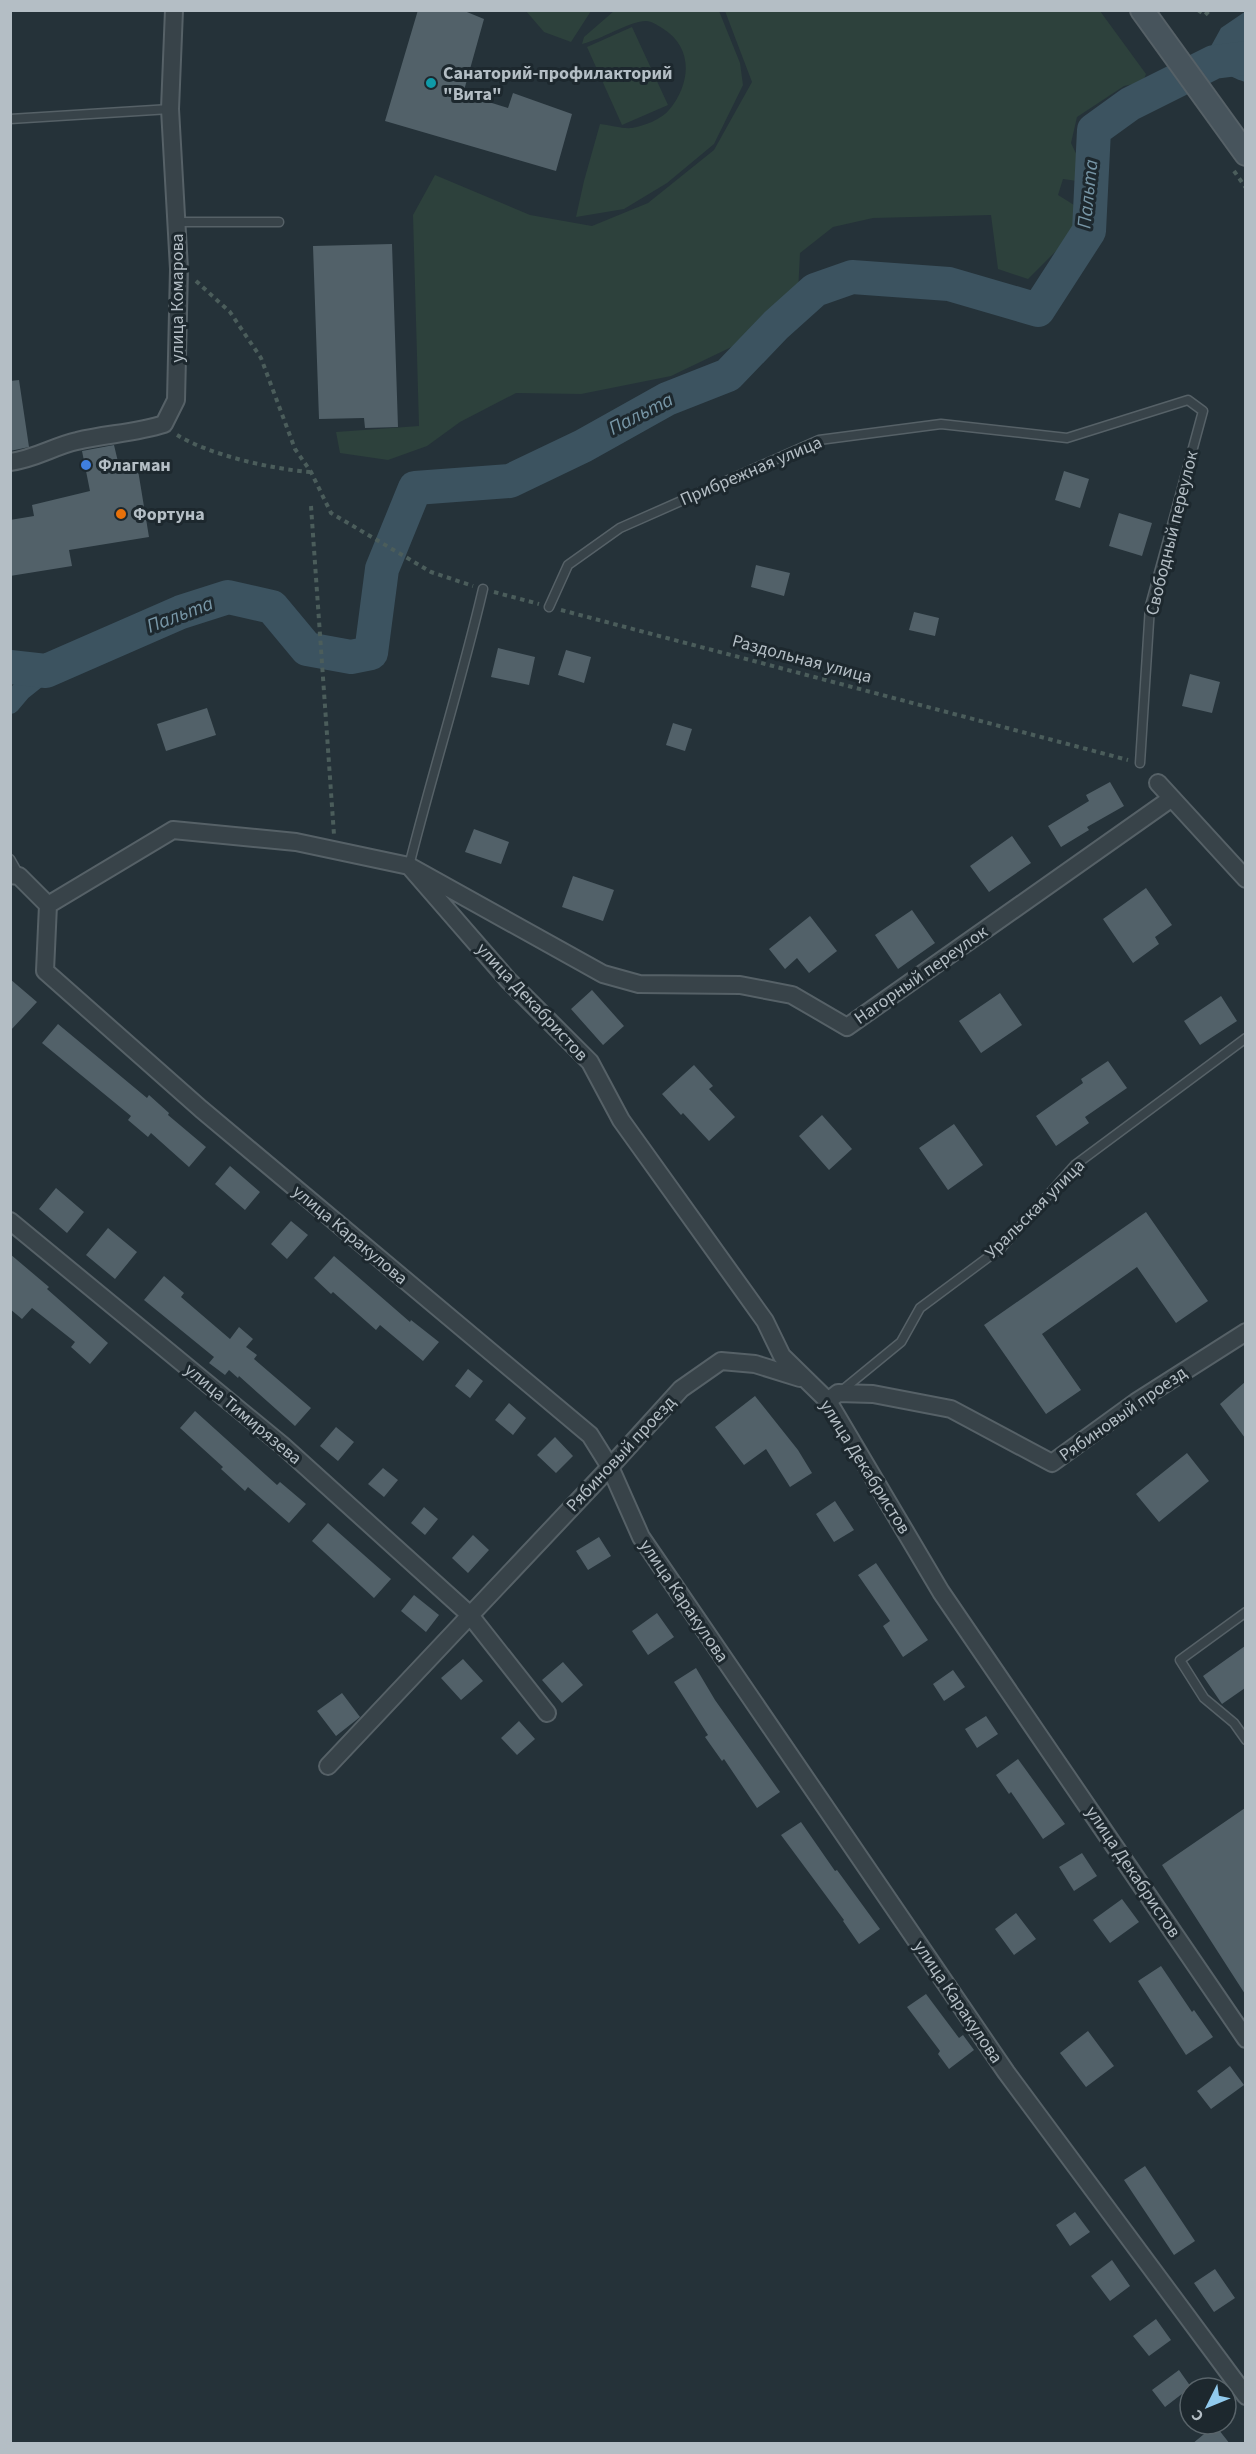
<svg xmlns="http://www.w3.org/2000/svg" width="1256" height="2454" viewBox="0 0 1256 2454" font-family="'Source Sans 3',sans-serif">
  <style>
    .green { fill: #2d413c }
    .water { fill: #3c5360 }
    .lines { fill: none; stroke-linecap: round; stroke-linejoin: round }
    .canal { stroke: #3c5360; stroke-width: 20 }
    .river { stroke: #3c5360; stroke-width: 34 }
    .building { fill: #526169 }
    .service-casing { stroke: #566167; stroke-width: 11 }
    .minor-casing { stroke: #566167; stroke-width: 20 }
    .secondary-casing { stroke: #566167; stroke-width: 26 }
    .path { stroke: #4b5d5b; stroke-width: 4; stroke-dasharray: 4.5 4.5; stroke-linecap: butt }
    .service { stroke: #384349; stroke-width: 8 }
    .minor { stroke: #384349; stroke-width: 16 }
    .secondary { stroke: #47545c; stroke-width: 22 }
    .culture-dot { fill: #0f9aa8; stroke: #1d282e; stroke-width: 2 }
    .shop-dot { fill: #3f7fe0; stroke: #1d282e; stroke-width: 2 }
    .food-dot { fill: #e8710a; stroke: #1d282e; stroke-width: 2 }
    .labels { text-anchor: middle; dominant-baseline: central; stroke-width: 6; stroke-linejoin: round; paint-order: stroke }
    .poi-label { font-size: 18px; font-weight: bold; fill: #b4bec5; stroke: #1d282e; text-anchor: start }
    .street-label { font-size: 18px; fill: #b4bec5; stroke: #1d282e }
    .water-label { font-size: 20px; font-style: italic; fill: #7796a6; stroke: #1d282e }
  </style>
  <rect width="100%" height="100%" fill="#253239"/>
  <!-- green -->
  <path class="green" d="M526,11H591L571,42L544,32Z
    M614,11H719L740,63L743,85L714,144L667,183L624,209L576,217L584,181L600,124C610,125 623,129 632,128C644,126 662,119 669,110C691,84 694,47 662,28C657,25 652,21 646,21C627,22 603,39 582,44L584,37Z
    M725,11H1100L1146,74L1143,82L1124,86L1077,117L1071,143L1080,162L1077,181L1063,179L1058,195C1075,206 1085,208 1083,231L1067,240L1028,279L998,269L991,215L873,218L833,227L800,253L798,293L744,341L671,376L581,394L516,393L460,422L427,446L388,460L340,453L336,432L419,426L413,215L435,175L530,215L592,226L648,203L714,150L752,82Z
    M632,27L668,105L622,125L587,47Z"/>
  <!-- water -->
  <path class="water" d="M1246,11V82H1245C1226,76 1216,68 1210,48L1221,28Z"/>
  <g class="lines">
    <!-- canal -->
    <path class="canal" d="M10,704L21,691L46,671"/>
    <!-- river -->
    <path class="river" d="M10,667L46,671L181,612L228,597L272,607L307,649L351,657L371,653L382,569L415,488L510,481L583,446L667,399L728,375L776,325L815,290L852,277L949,284L1038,310L1089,231L1094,130L1130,104L1214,62L1246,58"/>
  </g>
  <!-- building -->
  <path class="building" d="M418,10H462L484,19L463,94L508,108L513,93L572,114L556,171L385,121Z
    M392,244L398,427L365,428L364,418L319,419L313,246Z
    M19,380L29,447L10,451V381Z
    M114,445L119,466L137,464L149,537L69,550L72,566L10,576V520L34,516L32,505L90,491L82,451Z
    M1064,471L1089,479L1080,508L1055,500Z
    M1119,513L1152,523L1142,556L1109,546Z
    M756,565L790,573L784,596L751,587Z
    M914,612L939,618L935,636L909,630Z
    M498,648L535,657L529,685L491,677Z
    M566,650L591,657L584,683L558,675Z
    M1190,674L1220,682L1212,713L1182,706Z
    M207,708L216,735L166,751L157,724Z
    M673,723L692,729L685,751L666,745Z
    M1110,782L1124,806L1087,827L1089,830L1061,847L1048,826L1089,801L1086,795Z
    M474,829L509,842L501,864L465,852Z
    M1012,836L1031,863L989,892L970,866Z
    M573,876L614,890L603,921L562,907Z
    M1146,888L1172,925L1155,937L1159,944L1133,963L1103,919Z
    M912,910L935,943L898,969L875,935Z
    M810,916L837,951L809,973L797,958L785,969L769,949Z
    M10,979L37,1002L10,1031Z
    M592,990L624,1026L603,1045L571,1009Z
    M1000,993L1022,1025L981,1053L959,1021Z
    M1221,996L1237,1021L1200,1045L1184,1021Z
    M58,1024L147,1098L149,1095L169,1113L168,1115L206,1147L189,1167L151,1133L148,1137L128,1120L131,1116L42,1043Z
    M1108,1061L1127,1088L1085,1117L1089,1123L1056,1146L1036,1116L1083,1083L1081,1079Z
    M694,1065L713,1086L709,1089L735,1117L709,1141L683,1113L681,1115L662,1094Z
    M822,1115L852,1149L829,1170L799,1136Z
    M954,1124L983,1165L948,1190L919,1148Z
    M230,1166L260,1192L245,1210L215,1184Z
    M56,1188L84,1212L67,1233L39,1209Z
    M1146,1212L1208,1301L1176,1323L1137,1267L1042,1334L1081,1390L1046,1414L984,1325Z
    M291,1221L308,1235L287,1259L271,1244Z
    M108,1228L137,1252L115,1279L86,1255Z
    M10,1254L49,1287L47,1289L108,1343L90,1364L71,1347L75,1342L32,1308L22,1319L10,1309Z
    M334,1256L410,1322L411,1320L439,1342L423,1361L380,1325L376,1330L333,1292L331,1294L314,1278Z
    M164,1276L184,1293L181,1297L230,1339L239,1327L253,1339L246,1347L257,1355L254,1359L311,1408L295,1426L239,1376L238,1378L229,1370L225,1375L209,1363L214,1357L144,1300Z
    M468,1369L483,1381L470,1398L455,1386Z
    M1245,1382V1438L1220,1404Z
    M755,1396L798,1450L812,1473L790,1487L766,1449L744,1465L715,1427Z
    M509,1403L526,1418L513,1435L495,1420Z
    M195,1411L277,1485L280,1482L306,1504L289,1523L248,1487L245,1491L221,1469L223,1467L180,1428Z
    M336,1427L354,1442L338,1461L320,1446Z
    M555,1437L573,1456L556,1473L537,1455Z
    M1187,1453L1209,1481L1159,1522L1136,1494Z
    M383,1468L398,1480L384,1497L368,1484Z
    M835,1501L854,1530L834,1542L816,1514Z
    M424,1507L438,1519L425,1535L411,1523Z
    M328,1523L391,1579L374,1598L312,1541Z
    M473,1535L489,1550L468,1573L452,1558Z
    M599,1537L611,1556L588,1570L576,1551Z
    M876,1563L928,1640L903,1657L883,1626L890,1621L858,1575Z
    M414,1595L439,1615L426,1632L401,1611Z
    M657,1613L674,1637L648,1655L632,1631Z
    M1245,1646V1688L1222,1704L1203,1676Z
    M463,1659L483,1681L461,1700L441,1678Z
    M563,1662L583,1685L562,1703L542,1680Z
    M696,1668L715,1700L780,1792L757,1808L724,1759L722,1761L705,1737L708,1735L674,1682Z
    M953,1670L965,1687L944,1701L933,1684Z
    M342,1693L360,1717L336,1736L317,1711Z
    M986,1716L998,1734L977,1748L965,1729Z
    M519,1721L535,1739L517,1755L501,1738Z
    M1018,1759L1065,1824L1043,1839L1011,1792L1009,1794L996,1775Z
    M1245,1808V1994L1162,1865Z
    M801,1822L835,1871L837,1870L880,1929L859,1944L843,1921L844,1920L781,1835Z
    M1082,1853L1097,1876L1074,1891L1059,1867Z
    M1122,1899L1139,1922L1110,1943L1093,1920Z
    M1016,1913L1036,1939L1014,1955L995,1929Z
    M1161,1966L1192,2012L1194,2010L1213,2037L1186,2055L1138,1981Z
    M926,1994L959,2038L963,2035L974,2050L949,2069L938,2054L940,2051L907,2007Z
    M1088,2031L1114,2066L1086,2087L1060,2053Z
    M1230,2066L1244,2085L1211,2109L1197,2091Z
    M1145,2166L1195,2241L1174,2255L1124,2180Z
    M1075,2212L1090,2232L1070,2246L1056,2225Z
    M1112,2260L1130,2286L1110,2301L1091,2276Z
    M1215,2269L1235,2298L1214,2312L1194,2283Z
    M1156,2319L1171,2340L1149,2356L1133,2336Z
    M1179,2370L1191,2387L1165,2407L1152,2390Z
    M1215,2425L1230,2444H1192Z"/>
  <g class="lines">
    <defs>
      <path id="service" d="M10,119L170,109
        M177,222H279
        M549,607L568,565L620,528L819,440L941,424L1067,438L1188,400L1203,411L1150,606L1140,763
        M10,859L19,875
        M409,866C432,774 461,683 483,589
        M840,1392L901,1342L920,1308L1002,1247L1075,1165L1246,1038
        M1246,1612L1180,1660L1204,1698L1234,1723L1246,1740"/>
      <path id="minor" d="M10,462C35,459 54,446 77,441C106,434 136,433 164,424L176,400L179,269L170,109L174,10
        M1158,783L1246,879
        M409,866L508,980L590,1062L621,1120L765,1321L782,1356L828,1401L941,1592L1246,2039
        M10,875L19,876L48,905L173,830L296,842L409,866L603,974L639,984L740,985L792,995L847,1027L1172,798
        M48,905L45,971L201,1109L590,1435L610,1467L641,1537L1006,2072L1246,2396
        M10,1221L282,1445L469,1614L547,1713
        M828,1401L838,1393L873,1394L951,1409L1052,1463L1136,1402L1246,1332
        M328,1766L610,1467L681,1389L721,1361L755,1364L800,1378"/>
      <path id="secondary" d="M1142,10L1246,154"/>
    </defs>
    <!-- service casing -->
    <use href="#service" class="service-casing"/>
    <!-- minor casing -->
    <use href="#minor" class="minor-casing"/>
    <!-- secondary casing -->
    <use href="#secondary" class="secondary-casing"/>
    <!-- path -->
    <path class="path" d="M1198,10L1205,15L1210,10
      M1234,171L1246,188
      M196,281L230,312L261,358L295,449L311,472L331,513L431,572L473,586
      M177,435C210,455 271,469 310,472
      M311,506L334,835
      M494,592L539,604
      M561,610L1128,760"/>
    <!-- service -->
    <use href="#service" class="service"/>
    <!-- minor -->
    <use href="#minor" class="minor"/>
    <!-- secondary -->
    <use href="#secondary" class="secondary"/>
  </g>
  <!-- markers -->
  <circle class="culture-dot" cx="431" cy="83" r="6"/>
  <circle class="shop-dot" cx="86" cy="465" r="6"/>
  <circle class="food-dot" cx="121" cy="514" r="6"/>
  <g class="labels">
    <!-- poi labels -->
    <g class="poi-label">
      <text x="443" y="73">Санаторий-профилакторий<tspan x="443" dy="21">"Вита"</tspan></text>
      <text x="98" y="465">Флагман</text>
      <text x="133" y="514">Фортуна</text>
    </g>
    <!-- street labels -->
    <g class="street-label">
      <text transform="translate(177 298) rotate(-90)">улица Комарова</text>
      <text transform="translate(751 471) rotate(-23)">Прибрежная улица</text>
      <text transform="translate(1172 533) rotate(-76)">Свободный переулок</text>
      <text transform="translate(802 659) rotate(15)">Раздольная улица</text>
      <text transform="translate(921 975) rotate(-35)">Нагорный переулок</text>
      <text transform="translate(532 1002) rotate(47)">улица Декабристов</text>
      <text transform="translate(1035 1209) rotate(-45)">Уральская улица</text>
      <text transform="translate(350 1235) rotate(40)">улица Каракулова</text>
      <text transform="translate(243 1414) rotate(40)">улица Тимирязева</text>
      <text transform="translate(1123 1414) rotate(-35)">Рябиновый проезд</text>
      <text transform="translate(621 1454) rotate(-47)">Рябиновый проезд</text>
      <text transform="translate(865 1467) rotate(58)">улица Декабристов</text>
      <text transform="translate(684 1601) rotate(56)">улица Каракулова</text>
      <text transform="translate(1133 1872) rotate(56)">улица Декабристов</text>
      <text transform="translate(958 2002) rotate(56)">улица Каракулова</text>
    </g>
    <!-- water labels -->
    <g class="water-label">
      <text transform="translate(1088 194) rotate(-84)">Пальта</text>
      <text transform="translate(641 414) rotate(-27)">Пальта</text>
      <text transform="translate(180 615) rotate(-21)">Пальта</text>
    </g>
  </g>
  <!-- border -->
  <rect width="1256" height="2454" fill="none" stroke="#b4bec5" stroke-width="24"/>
  <!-- north arrow -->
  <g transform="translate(1208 2406) rotate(227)"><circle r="28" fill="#1d282e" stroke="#59646a" stroke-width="1.5"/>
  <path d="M0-4.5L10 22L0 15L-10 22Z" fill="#91caed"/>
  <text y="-9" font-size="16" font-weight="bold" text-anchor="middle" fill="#b4bec5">С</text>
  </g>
</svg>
